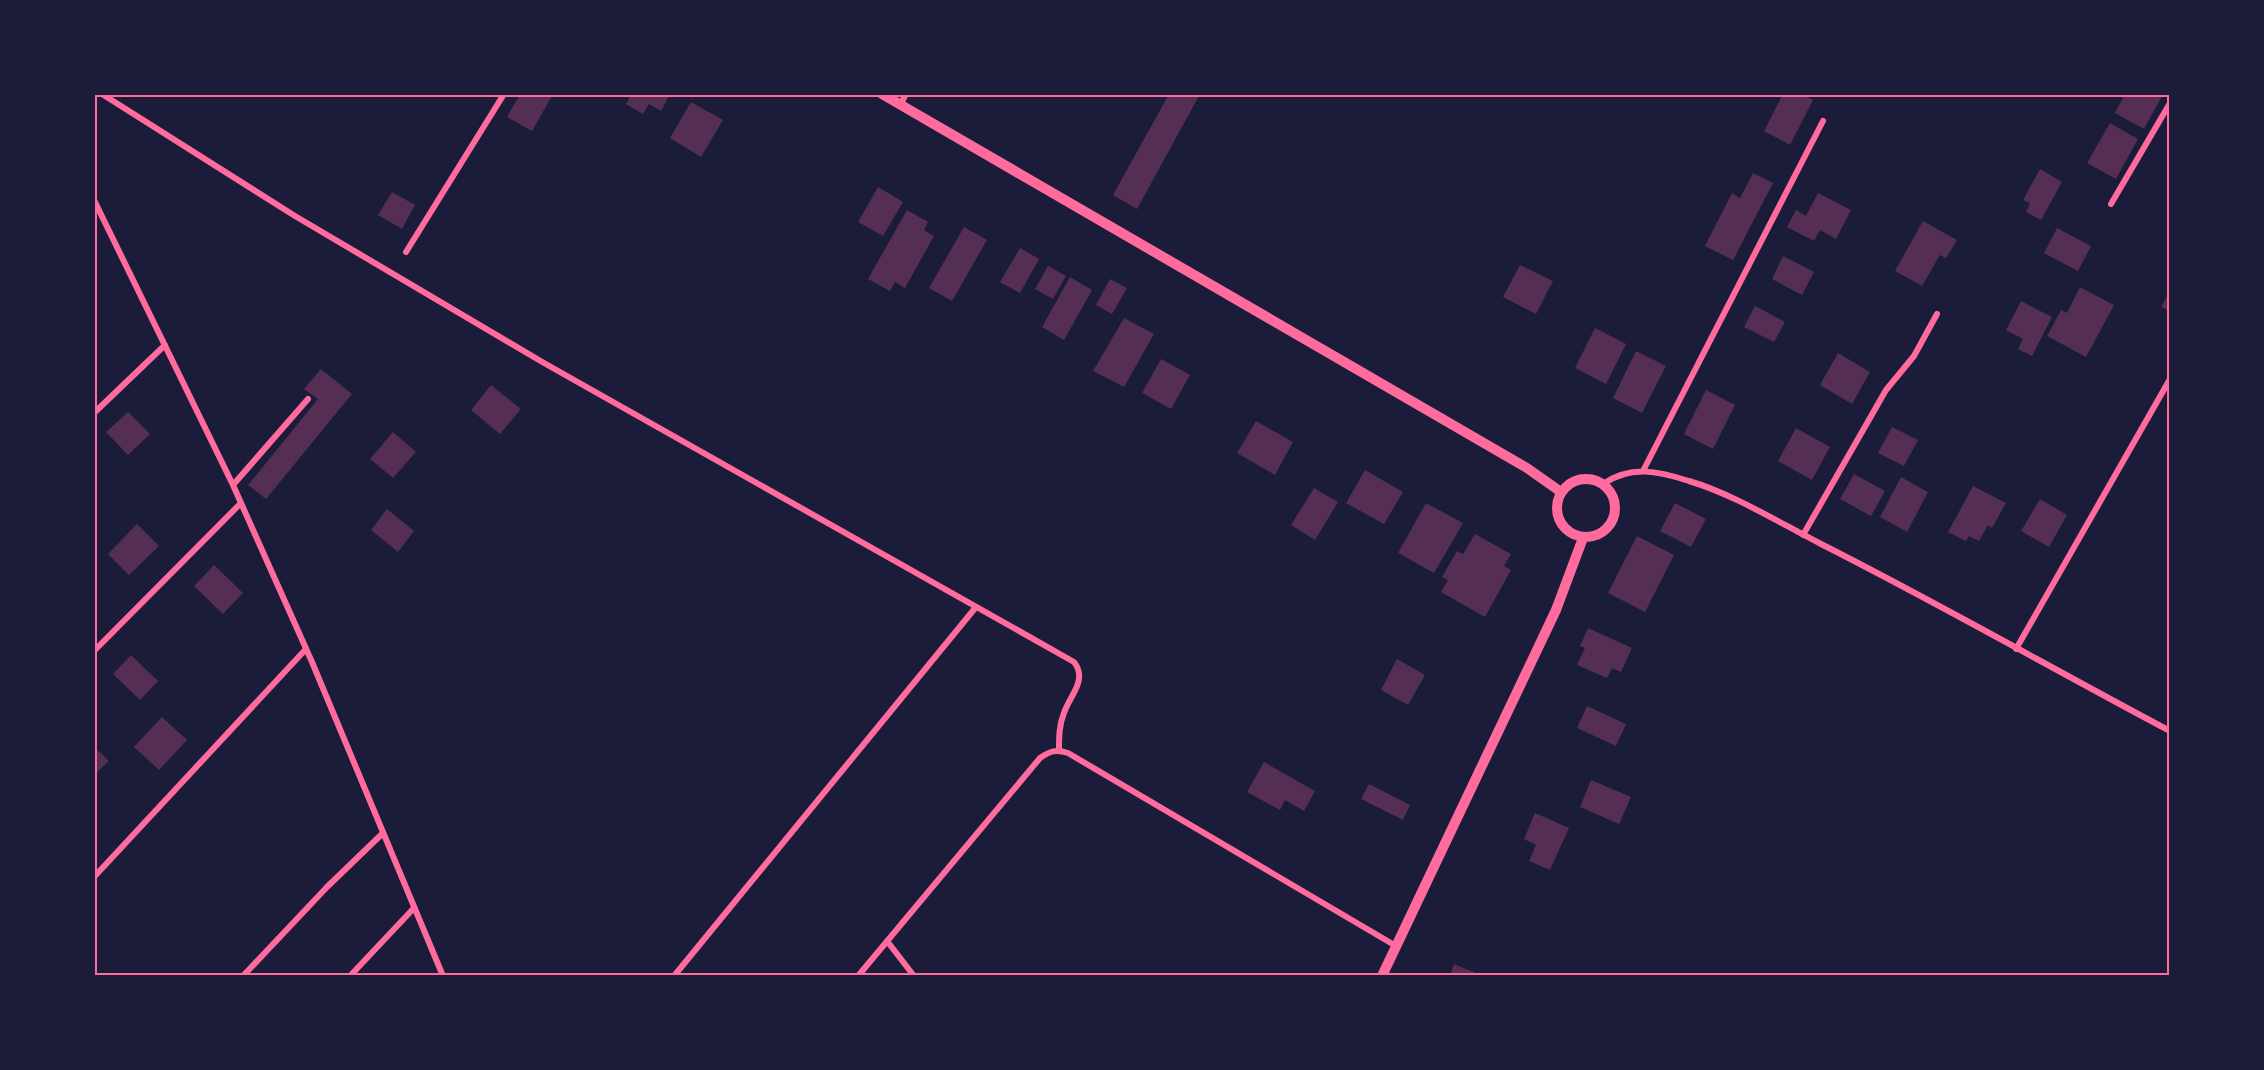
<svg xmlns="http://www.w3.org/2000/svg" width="2264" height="1070" viewBox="0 0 2264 1070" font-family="Arial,sans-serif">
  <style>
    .building { fill: #542f53 }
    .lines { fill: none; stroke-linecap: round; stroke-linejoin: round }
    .minor { stroke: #ff6b9d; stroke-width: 6 }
    .tertiary { stroke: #ff6b9d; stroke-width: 10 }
    .neatline { fill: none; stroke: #ff6b9d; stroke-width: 2 }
  </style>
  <rect width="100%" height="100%" fill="#1b1b3a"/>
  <!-- building -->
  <path class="building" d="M520,94H553L532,131L507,117Z
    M631,94H670L661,111L649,104L643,114L626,104Z
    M1169,94H1200L1137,209L1113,195Z
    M1783,94H1802L1813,100L1790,145L1764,131Z
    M2125,94H2163L2144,129L2115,113Z
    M691,102L723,120L701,157L670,138Z
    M2110,123L2138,139L2116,179L2087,163Z
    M2040,169L2062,182L2041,220L2026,212L2030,203L2023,200Z
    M1753,173L1773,183L1733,260L1705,246L1732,193L1740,198Z
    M878,187L903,202L883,236L858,222Z
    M392,192L415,205L402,229L378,215Z
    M1818,193L1851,210L1836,239L1820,230L1814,241L1787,227L1796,210L1806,216Z
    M907,210L928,222L924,230L934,236L905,288L895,282L890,291L868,279Z
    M1923,221L1957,240L1946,258L1940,255L1922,286L1895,271Z
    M964,227L987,240L952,301L929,288Z
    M2057,228L2091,246L2078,271L2044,253Z
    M1020,248L1039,259L1020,293L1000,282Z
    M1783,256L1814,272L1802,295L1772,279Z
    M1520,265L1553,281L1536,314L1503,297Z
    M1048,266L1066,276L1053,299L1035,289Z
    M1070,277L1092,290L1064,340L1042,327Z
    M1110,279L1127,288L1112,314L1096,305Z
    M2080,287L2114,305L2086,357L2047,336L2061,310L2067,313Z
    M2170,291V311L2161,307Z
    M2021,301L2052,317L2032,356L2018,349L2023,339L2006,330Z
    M1755,306L1785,322L1774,342L1744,327Z
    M1124,318L1154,334L1124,387L1093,371Z
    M1595,328L1626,344L1606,384L1575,368Z
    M1636,351L1666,366L1642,413L1613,398Z
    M1838,353L1870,372L1852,404L1820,385Z
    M1161,359L1190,375L1171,409L1142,393Z
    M321,369L352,394L266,499L248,485L318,399L304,389Z
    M491,385L521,409L500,434L471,410Z
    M1706,390L1735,405L1713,449L1684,434Z
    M128,412L150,434L128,455L106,432Z
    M1256,421L1293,442L1275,475L1237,453Z
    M1892,427L1918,440L1904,466L1878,453Z
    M1796,428L1830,447L1812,480L1778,461Z
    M393,432L416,452L393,478L370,459Z
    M1365,470L1403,492L1384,524L1346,503Z
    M1854,474L1885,491L1871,516L1840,499Z
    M1901,477L1928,492L1907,532L1880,517Z
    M1973,486L2006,503L1992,528L1988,525L1979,541L1969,536L1966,541L1948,532Z
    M1314,488L1338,502L1315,540L1291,525Z
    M2040,499L2067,515L2049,547L2021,531Z
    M1426,503L1463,523L1434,573L1398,553Z
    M1675,503L1706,519L1691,547L1660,531Z
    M387,509L414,531L398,552L371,530Z
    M137,524L159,546L129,575L108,554Z
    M1475,534L1511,554L1504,566L1511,570L1485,617L1441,592L1448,580L1442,577L1457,551L1463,554Z
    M1637,536L1674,555L1645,612L1608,593Z
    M214,565L243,593L223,614L194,586Z
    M1588,628L1632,648L1621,672L1612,668L1607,678L1577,665L1585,648L1580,646Z
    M131,655L158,681L140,700L113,674Z
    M1397,659L1425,675L1408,705L1381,690Z
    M1587,706L1626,724L1616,746L1577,728Z
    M162,717L187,740L159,770L134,747Z
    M94,747L109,761L94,775Z
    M1264,762L1315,791L1304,811L1285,800L1280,810L1247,792Z
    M1591,780L1631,797L1619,824L1580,807Z
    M1369,784L1410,805L1403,820L1361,799Z
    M1535,813L1569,828L1550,870L1529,861L1536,845L1524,839Z
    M1454,964L1481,975V976H1450Z"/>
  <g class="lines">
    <!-- minor -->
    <path class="minor" d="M102,94L295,216L544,363L1074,662C1088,680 1070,695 1064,713C1059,725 1059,737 1059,750
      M900,105L906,94
      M94,200L233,485L312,662L443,976
      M2111,204L2170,103
      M406,252L504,94
      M94,413L165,345
      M1643,471L1823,121
      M1603,484C1631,465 1658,471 1689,481C1733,494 1780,523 1821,544C1938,603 2053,669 2170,731
      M233,485L308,399
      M1803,535L1886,390L1914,356L1937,314
      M2016,649L2170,379
      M94,651L240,504
      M94,877L306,649
      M887,941L914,976
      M243,976L327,887L383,833
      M350,976L414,908
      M674,976L976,607
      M858,976L1040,758C1050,751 1056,749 1068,753L1396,946"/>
    <!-- tertiary -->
    <path class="tertiary" d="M882,94L1527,468L1561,492
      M1557 508a29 29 0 1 1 58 0a29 29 0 1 1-58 0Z
      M1382,976L1556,610L1583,538"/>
  </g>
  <!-- border -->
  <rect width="2264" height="1070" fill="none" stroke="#1b1b3a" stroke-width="192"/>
  <rect x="96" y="96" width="2072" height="878" class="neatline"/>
</svg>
